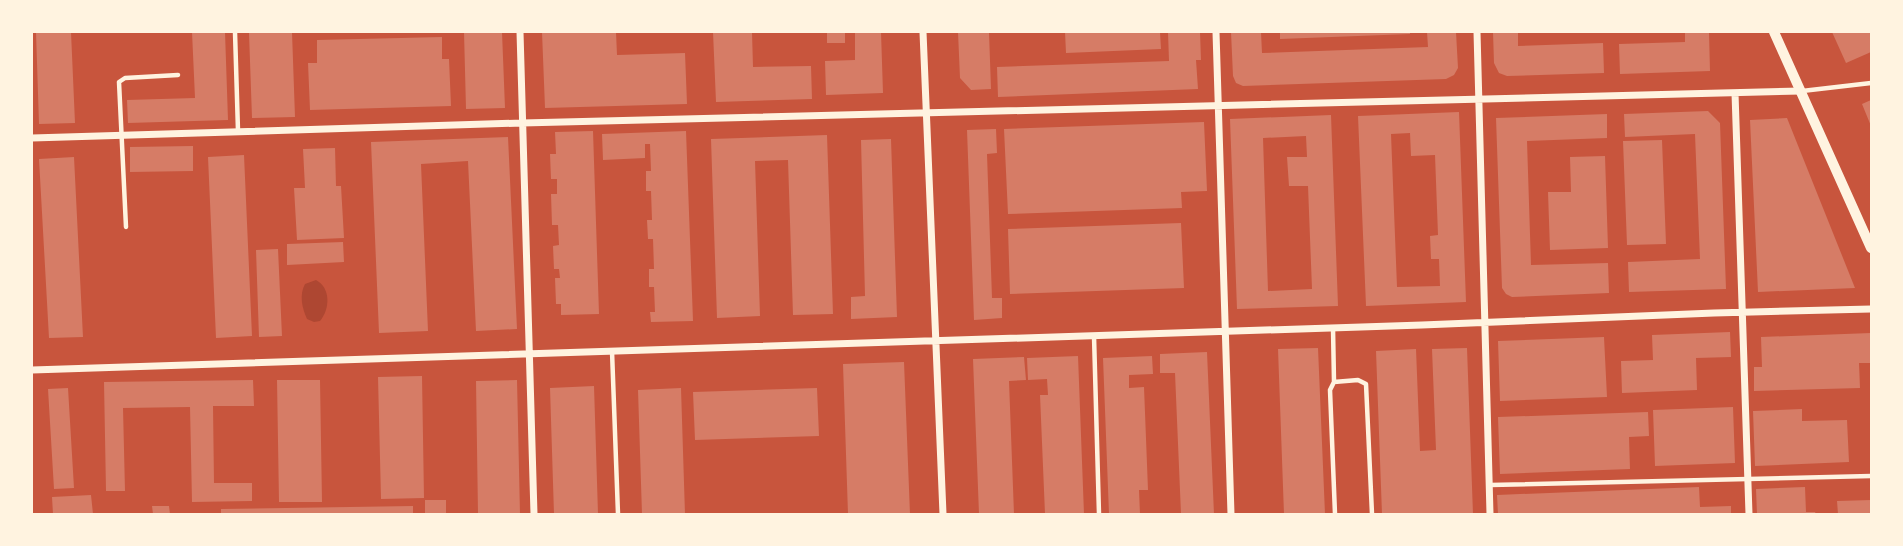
<svg xmlns="http://www.w3.org/2000/svg" width="1903" height="546" viewBox="0 0 1903 546" font-family="Bitter,serif">
  <style>
    .green { fill: #ae4732 }
    .building { fill: #d67c66; fill-rule: evenodd }
    .lines { fill: none; stroke-linecap: round; stroke-linejoin: round }
    .service { stroke: #fff3e0; stroke-width: 4.5 }
    .minor { stroke: #fff3e0; stroke-width: 7 }
    .tertiary { stroke: #fff3e0; stroke-width: 10 }
  </style>
  <rect width="100%" height="100%" fill="#c8553d"/>
  <!-- green -->
  <path class="green" d="M316,280C331,288 330,309 320,321L314,322L307,319C302,308 299,295 305,284Z"/>
  <!-- building -->
  <path class="building" d="M36,32H71L75,123L39,124Z
    M192,32H225L228,120L128,123L127,100L195,98Z
    M292,32L295,117L252,118L249,33Z
    M464,32H502L505,108L466,109Z
    M542,32H616L617,55L685,53L687,104L545,108Z
    M713,32H752L753,67L811,66L812,99L716,102Z
    M827,32H845V43H827Z
    M855,32H881L883,93L826,95L825,61L855,60Z
    M958,32H989L991,89L971,90L960,78Z
    M1065,32H1160L1161,49L1066,53Z
    M1168,32H1200L1201,60H1196L1198,89L998,97L997,67L1169,61Z
    M1231,32H1261L1262,53L1428,47L1427,32H1456L1458,68L1454,75L1446,79L1243,86L1236,83L1233,76Z
    M1280,32H1410V34L1280,39Z
    M1493,32H1518V46L1603,43L1604,73L1507,76L1499,73L1494,63Z
    M1685,32H1709L1710,71L1620,74L1619,44L1685,42Z
    M1832,32H1870L1871,52L1846,63Z
    M442,37V59H449L451,106L310,110L308,63H317V40Z
    M1871,100V126L1862,104Z
    M1708,111L1720,123L1726,289L1629,292L1628,262L1700,259L1695,134L1625,137L1624,114Z
    M1459,112L1466,302L1366,306L1358,116ZM1410,133L1411,156L1435,155L1438,235L1430,236L1431,259H1439L1440,286L1397,287L1391,134Z
    M1607,114V138L1527,141L1531,265L1608,263L1609,293L1512,297L1506,294L1502,288L1496,118Z
    M1331,115L1338,306L1237,309L1230,119ZM1306,136L1307,157H1287L1289,186H1308L1312,289L1268,291L1263,138Z
    M1787,118L1855,288L1758,292L1750,120Z
    M1204,122L1207,191L1181,192L1182,208L1008,214L1004,129Z
    M996,129L997,153L987,154L992,298H1002V318L974,320L967,130Z
    M593,131L599,314L561,315V304H556L555,278H560L559,269H554L553,246L559,245L558,225H552L551,194H557V179H551L550,154H556L555,132Z
    M686,131L693,321L651,322L650,312H655L654,287H649V269H654L653,239H648L647,220H652L651,191H646V171H651L650,144H645V158L603,160L602,134Z
    M827,135L833,314L793,315L788,160L755,161L760,316L717,318L711,139Z
    M508,137L517,329L476,331L468,161L421,164L428,331L379,333L371,142Z
    M891,139L897,317L851,319V297L865,296L861,140Z
    M1662,140L1666,244L1627,245L1623,141Z
    M193,146V171L130,172V147Z
    M335,148L336,186H341L344,238L297,240L294,188H305L303,149Z
    M244,155L252,336L216,338L208,157Z
    M1605,156L1608,248L1550,250L1548,192H1571L1570,157Z
    M74,157L83,337L49,338L39,159Z
    M1181,223L1184,288L1010,294L1008,229Z
    M343,242L344,262L287,265V244Z
    M278,249L282,336L259,337L256,250Z
    M1730,332L1731,357L1696,358L1697,390L1622,393L1621,361L1653,360L1652,335Z
    M1871,333V363H1859L1860,388L1754,391V367H1762L1761,337Z
    M1604,337L1607,397L1500,401L1498,341Z
    M1318,348L1325,514H1284L1278,349Z
    M1467,348L1473,514H1382L1376,351L1416,349L1420,451L1436,450L1432,349Z
    M1207,352L1214,514H1181L1175,373H1160V354Z
    M1078,356L1084,514H1045L1040,395H1048L1047,379L1028,380L1027,358Z
    M1152,356L1153,374L1129,375V388L1144,387L1148,490H1139L1140,514H1109L1103,358Z
    M1024,357L1026,380L1009,381L1014,514H979L973,359Z
    M904,362L910,514H848L843,364Z
    M422,376L424,498L381,499L378,377Z
    M253,380L254,406H213L214,483H252V501L192,502L190,407L123,408L125,491H106L104,382Z
    M277,380H320L322,502H279Z
    M517,380L520,514H478L476,381Z
    M594,386L598,514H554L550,388Z
    M68,388L74,488L54,489L48,389Z
    M681,388L685,514H642L638,390Z
    M817,388L819,436L695,440L693,392Z
    M1733,407L1735,463L1655,466L1653,410Z
    M1802,409V421L1847,420L1849,462L1755,466L1753,411Z
    M1648,412L1649,436L1629,437L1630,469L1500,474L1498,417Z
    M1699,487L1700,507L1731,506V514H1498L1497,495Z
    M1805,487L1806,512H1815L1816,514H1757L1756,489Z
    M91,495L93,514H53L52,497Z
    M425,500H446V514H425Z
    M1871,500V514H1838L1837,501Z
    M152,506H169L170,514H153Z
    M413,506V514H221V509Z"/>
  <g class="lines">
    <!-- service -->
    <path class="service" d="M235,32L238,131
      M1802,91L1871,83
      M126,227L119,82L125,78L178,75
      M1333,328L1334,382L1330,390L1335,514
      M1094,336L1099,514
      M612,351L618,514
      M1334,382L1358,380L1366,384L1372,514
      M1490,485L1871,476"/>
    <!-- minor -->
    <path class="minor" d="M520,32L534,514
      M923,32L943,514
      M1216,32L1231,514
      M1477,32L1490,514
      M1735,93L1749,514
      M32,138L522,123L1801,91
      M32,370L1422,325L1714,313L1871,309"/>
    <!-- tertiary -->
    <path class="tertiary" d="M1774,32L1871,248"/>
  </g>
  <!-- border -->
  <rect width="1903" height="546" fill="none" stroke="#fff3e0" stroke-width="66"/>
</svg>
